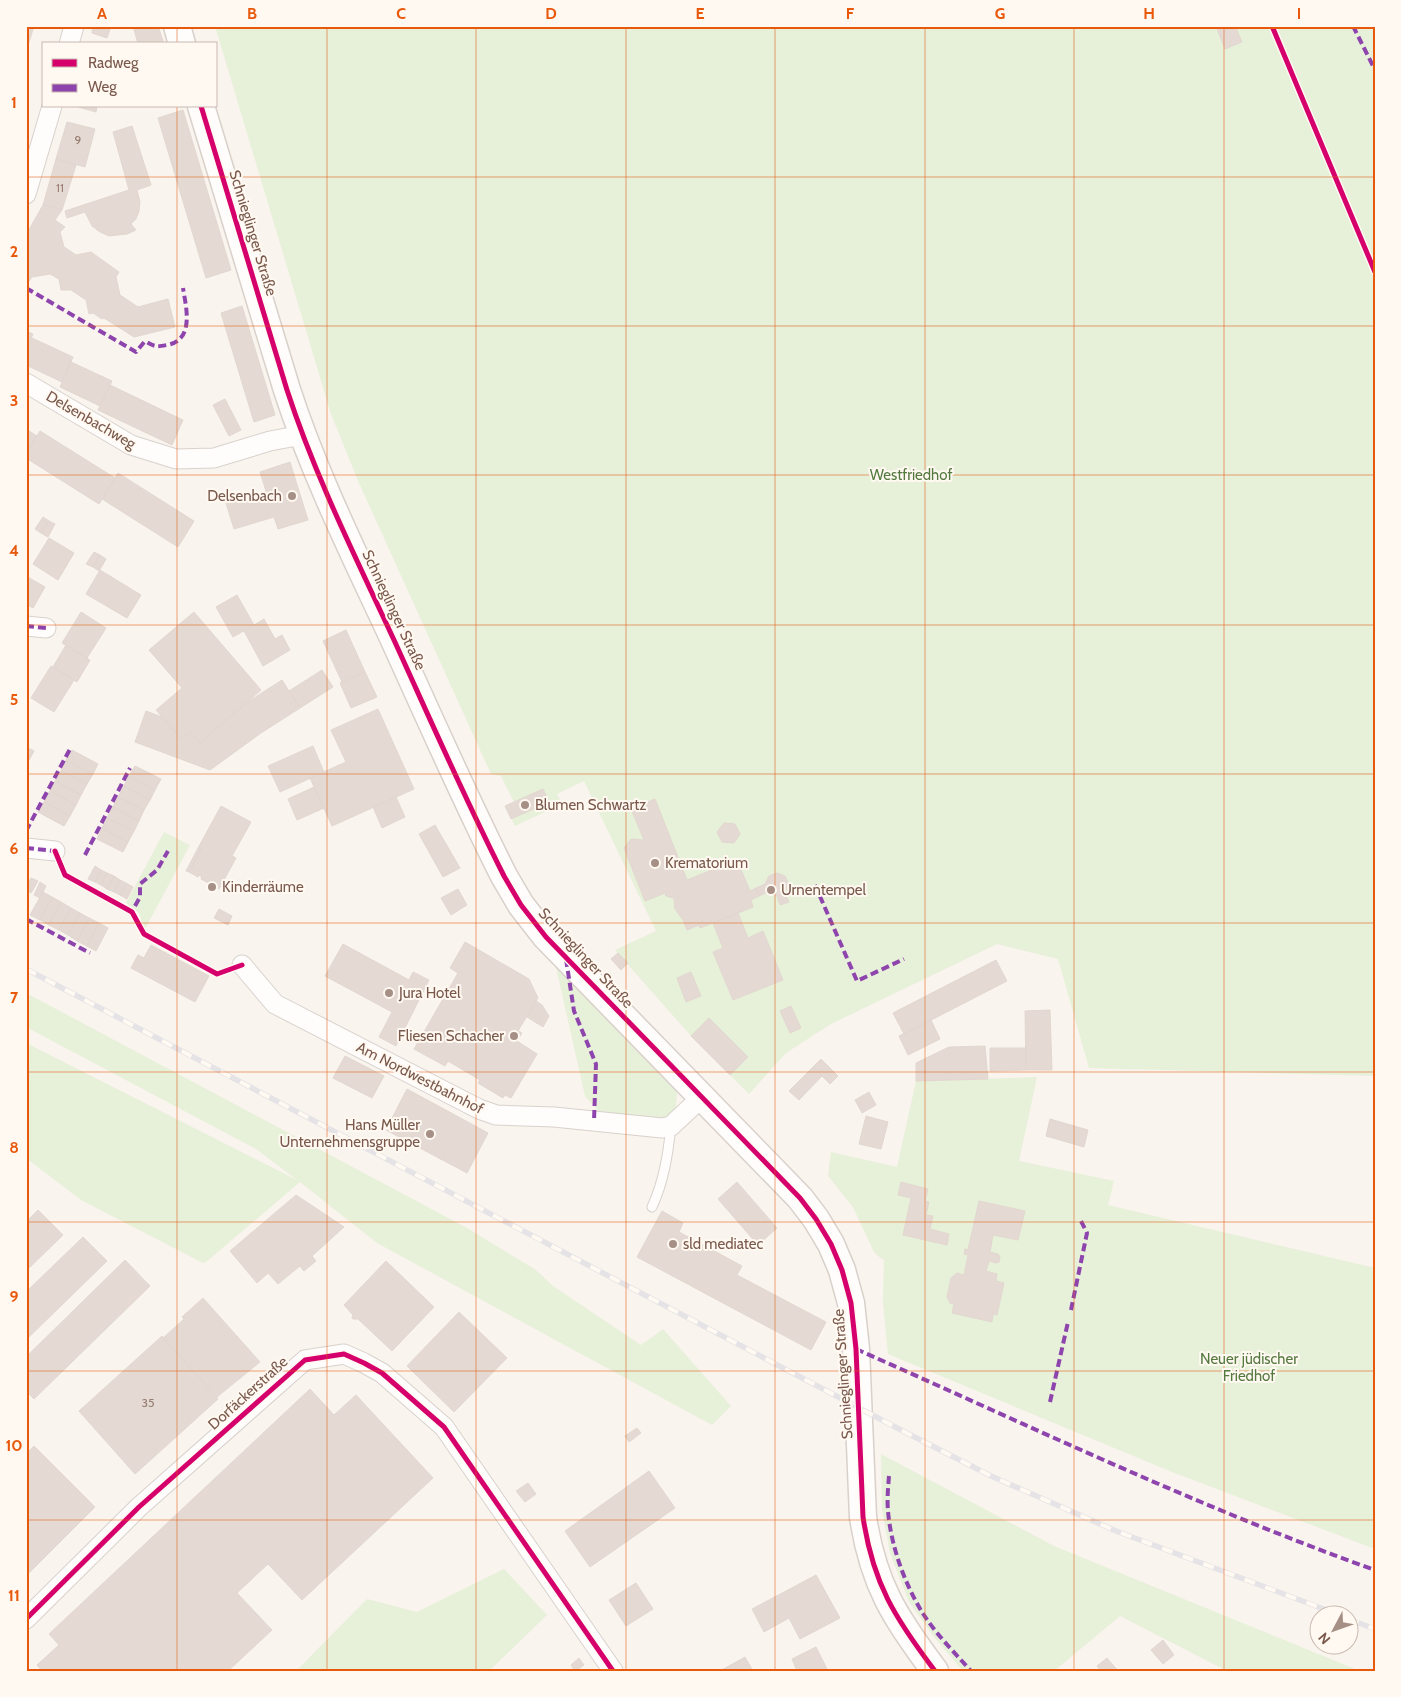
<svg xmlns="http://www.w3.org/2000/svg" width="1401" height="1697" viewBox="0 0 1401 1697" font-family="Cabin,sans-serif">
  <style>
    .green { fill: #e7f0d9 }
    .building { fill: #e4dad3; stroke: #e2d7d0 }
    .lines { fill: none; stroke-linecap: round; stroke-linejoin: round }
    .service-casing { stroke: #d9d1cc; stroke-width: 11 }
    .minor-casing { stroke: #d9d1cc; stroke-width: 21 }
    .secondary-casing { stroke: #d9d0ca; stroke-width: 29 }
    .service { stroke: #fefdfc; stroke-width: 9 }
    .minor { stroke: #fefdfc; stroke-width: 19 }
    .secondary { stroke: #fefdfc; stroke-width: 26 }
    .rail-casing { stroke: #e5e3e6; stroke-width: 5.5 }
    .rail { stroke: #fff9f2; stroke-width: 4; stroke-dasharray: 11; stroke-linecap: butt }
    .quiet { stroke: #8e44ad; stroke-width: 4; stroke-dasharray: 8 4; stroke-linecap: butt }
    .cycleway-casing { stroke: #fff9f2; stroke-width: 8 }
    .cycleway { stroke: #d6006c; stroke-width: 5 }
    .grid { fill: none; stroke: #e8590c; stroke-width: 1; stroke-opacity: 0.55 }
    .poi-dot { fill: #a68f85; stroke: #fff9f2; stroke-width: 2 }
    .labels { text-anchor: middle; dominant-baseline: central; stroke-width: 4; stroke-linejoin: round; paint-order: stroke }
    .number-label { font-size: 12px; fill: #977c71 }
    .street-label { font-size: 15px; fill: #7a594c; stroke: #fff9f2 }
    .park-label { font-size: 15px; fill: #557a40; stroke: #fff9f2 }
    .poi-label { font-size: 15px; fill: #7a594c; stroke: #fff9f2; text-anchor: start }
    .neatline { fill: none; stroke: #e8590c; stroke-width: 2 }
    .grid-label { font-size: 16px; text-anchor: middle; font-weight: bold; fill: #e8590c }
  </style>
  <rect width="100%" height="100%" fill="#f9f4ee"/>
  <!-- green -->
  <path class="green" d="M215,26H1375V1076L1089,1068L1058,959L997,944L831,1024L786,1053L749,1094L691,1036L615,950L656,931L584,781L557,794L562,804L515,826L505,806L514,802L501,776L491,774L359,483L331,414Z
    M164,832L190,845L145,929L139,913L126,903Z
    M556,967L677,1092L676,1106L667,1118L600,1113L585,1096Z
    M26,993L467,1228L536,1270L553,1286L641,1345L663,1329L731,1406L712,1425L377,1243L300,1182L206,1262L203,1263L81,1200L26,1158V1043L297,1180L256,1149L26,1027Z
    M1037,1077L1019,1161L1114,1181L1108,1205L1375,1268V1549L1172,1472L888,1354L883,1302L884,1260L878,1256L874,1252L853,1207L828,1176L831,1152L897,1167L916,1081Z
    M881,1454L1054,1546L1360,1671H1227L1120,1616L1054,1671H963L934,1637L909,1602L890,1553L882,1510Z
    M504,1569L547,1615L489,1671H296L367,1599L417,1612Z"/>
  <!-- building -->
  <path class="building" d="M26,26H34L26,52Z
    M93,26H111L107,38L92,33Z
    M133,26H158L164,44H138Z
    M1216,26H1235L1242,42L1225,49Z
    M75,106H97L96,112Z
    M183,110L231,270L206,278L158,118Z
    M67,122L95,129L85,167L56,159Z
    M132,126L151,185L137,190L140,202L139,211L136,219L131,224L136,230L127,234L109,236L100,232L92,226L85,212L67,218L65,211L129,190L113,132Z
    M56,159L76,165L62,210L43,205Z
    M43,205L62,210L55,220L65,227L60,232L64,247L76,255L91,252L119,272L116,277L120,295L138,307L168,299L175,327L134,337L104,318L102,319L93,313L89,314L86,300L71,290H61L59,279L50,274L32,277L27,284H26V235Z
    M242,306L275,415L254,422L221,313Z
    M26,331L33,334L26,349Z
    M32,338L73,357L62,382L26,365V349Z
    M71,362L112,381L100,406L60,387Z
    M110,385L183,420L172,445L98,410Z
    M225,399L241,430L229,436L213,405Z
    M26,429L37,436L26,453Z
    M40,431L115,478L99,504L26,458V453Z
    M290,462L308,520L278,529L274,517L234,529L226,503L266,491L260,472Z
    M118,473L194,521L178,547L102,499Z
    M43,517L49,521L41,533L35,529Z
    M49,521L55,524L48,537L41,533Z
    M49,538L74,553L58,580L33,564Z
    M94,552L100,555L93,567L86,564Z
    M100,555L106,559L99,571L93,567Z
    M100,570L141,595L127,618L86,594Z
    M26,576L45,587L33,608L26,604Z
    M237,595L254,625L233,637L216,607Z
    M81,612L106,628L87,658L62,643Z
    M194,612L261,690L200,743L190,732L181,739L156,710L182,688L149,650Z
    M264,619L275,639L282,635L290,650L263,666L244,631Z
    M346,630L365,672L342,682L323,641Z
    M66,645L90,660L77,682L53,667Z
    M51,666L74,680L54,712L31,698Z
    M322,670L333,687L300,708L289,691Z
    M365,672L377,697L351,708L340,683Z
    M282,680L300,708L261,733L210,770L135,742L146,711L162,717L181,739L190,732L200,743L246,703Z
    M378,709L414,789L332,826L310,778L346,762L331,730Z
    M313,746L324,772L280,792L268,766Z
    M26,747L34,751L28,762L26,760Z
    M72,750L98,764L93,774L66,760Z
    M66,760L93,774L87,784L61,771Z
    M135,766L161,779L155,790L129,776Z
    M61,771L87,784L81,795L55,781Z
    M129,776L155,790L150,800L124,786Z
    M55,781L81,795L76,805L50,791Z
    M124,786L150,800L144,810L118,797Z
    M314,787L324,808L297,820L288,799Z
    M543,789L549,802L511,819L505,806Z
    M50,791L76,805L70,816L44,802Z
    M118,797L144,810L139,821L113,807Z
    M396,797L405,817L382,828L373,807Z
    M655,799L687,880L737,860L750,891L756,888L759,896L751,900L753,907L700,928L699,925L687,930L683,920L675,909L674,898L666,896L665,893L645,901L624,848L631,839L644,840L631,809Z
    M44,802L70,816L64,826L38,812Z
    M221,806L251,822L232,856L236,858L219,889L201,879L202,877L199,875L198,877L189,872L201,849L198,848Z
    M113,807L139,821L134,831L107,818Z
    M107,818L134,831L128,842L102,828Z
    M724,823L735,824L740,834L734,843L722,842L717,832Z
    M435,825L460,868L443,877L419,834Z
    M102,828L128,842L123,852L97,839Z
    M198,848L201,849L189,872L186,871Z
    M95,866L101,870L95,882L88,879Z
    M101,870L107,873L101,885L95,882Z
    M107,873L114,876L107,889L101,885Z
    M777,873L785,876L789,884L785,893L789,902L780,905L777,896L768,892L759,896L756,888L765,884L769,876Z
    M114,876L120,880L114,892L107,889Z
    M31,878L38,881L31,893L26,890V887Z
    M120,880L126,883L120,895L114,892Z
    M40,882L46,886L40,898L34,895Z
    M126,883L133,887L127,899L120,895Z
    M458,889L467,905L451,915L441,898Z
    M43,892L52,897L40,920L30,915Z
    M52,897L61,902L49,925L40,920Z
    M61,902L71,908L59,930L49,925Z
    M71,908L80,913L68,935L59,930Z
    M219,909L232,916L228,925L214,918Z
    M80,913L89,918L77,941L68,935Z
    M738,913L748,938L763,931L783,980L733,1000L713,952L723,948L713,923Z
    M89,918L99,923L87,946L77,941Z
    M99,923L108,928L96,951L87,946Z
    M465,942L529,979L538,998L518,1031L522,1033L517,1041L537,1054L511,1098L505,1095L503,1098L478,1083L480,1080L448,1061L445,1066L414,1049L458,973L450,968Z
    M343,944L409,980L413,972L429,980L396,1046L379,1037L392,1012L325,976Z
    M151,945L209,976L195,1002L131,968L138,955L144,958Z
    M618,953L628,963L621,970L611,959Z
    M996,960L1007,981L904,1034L893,1013Z
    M691,972L701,996L686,1002L677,978Z
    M536,1001L542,1005L549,1016L543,1027L527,1017Z
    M791,1006L801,1028L790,1033L780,1011Z
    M1050,1010L1052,1070H1026L1025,1011Z
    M709,1018L748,1057L730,1075L691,1036Z
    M931,1020L940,1039L908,1055L899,1036Z
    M985,1046L988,1079L916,1081V1063L949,1047Z
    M990,1048H1026V1070L990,1071Z
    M345,1056L384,1076L372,1098L333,1078Z
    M821,1059L838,1076L830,1084L813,1067Z
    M813,1067L822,1076L799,1100L789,1091Z
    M407,1089L488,1133L467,1173L386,1130Z
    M869,1092L876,1105L862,1113L855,1100Z
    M866,1116L888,1122L881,1149L859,1144Z
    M1050,1119L1088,1130L1084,1147L1046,1136Z
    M737,1182L777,1228L758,1245L718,1199Z
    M901,1182L928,1189L925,1201L929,1202L926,1215L933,1216L930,1229L949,1234L947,1245L903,1235L911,1198L898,1195Z
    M296,1195L344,1227L312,1256L316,1261L304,1271L300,1266L278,1284L268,1273L257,1283L230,1251Z
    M979,1201L1025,1211L1018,1240L993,1235L990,1252L998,1254L1000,1257L999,1262L996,1263L989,1261L986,1271L997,1274L996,1281L1004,1283L997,1315L993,1314L992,1322L952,1313L954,1304L950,1303L947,1297L951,1278L957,1273L964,1275L968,1255L964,1254L965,1249L968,1250Z
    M38,1210L63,1235L26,1271V1222Z
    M662,1211L683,1223L679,1232L742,1266L737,1275L826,1322L811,1350L637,1257Z
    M83,1237L107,1261L26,1340V1292Z
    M125,1260L150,1286L34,1399L26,1391V1357Z
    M386,1261L434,1307L392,1351L358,1319H353L352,1317L353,1315L344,1305Z
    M203,1298L260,1362L217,1397L163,1338L184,1319L182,1317Z
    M459,1312L507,1358L454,1412L407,1366Z
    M162,1336L218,1399L135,1474L79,1411Z
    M310,1389L334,1415L356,1395L433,1478L302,1600L268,1564L237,1593L272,1630L228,1671H42L37,1665L59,1645L49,1634Z
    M637,1428L641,1433L629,1442L625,1436Z
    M34,1446L95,1507L26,1576V1454Z
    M649,1471L675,1508L590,1567L565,1531Z
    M528,1483L536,1494L525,1502L516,1491Z
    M816,1575L840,1618L800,1639L789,1618L764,1632L752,1609Z
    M636,1583L653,1609L626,1626L609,1600Z
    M1163,1640L1174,1655L1163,1664L1151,1650Z
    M816,1647L828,1671H797L792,1659Z
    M745,1657L753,1671H720Z
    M579,1658L584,1665L575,1671L571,1665Z
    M1107,1658L1118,1671H1101L1097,1666Z"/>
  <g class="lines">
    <defs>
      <path id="service" d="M652,1207C664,1181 668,1154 671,1126"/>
      <path id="minor" d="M69,44L74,26
        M26,194L52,106
        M26,383L131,445L176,459L214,458L270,441L302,435
        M26,626L46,628
        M26,848L55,851
        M242,965L275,1004L479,1109L496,1115L554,1117L662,1128L671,1126L702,1097
        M26,1619L139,1507L305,1360L344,1354L364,1363L382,1373L444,1427L613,1671"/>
      <path id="secondary" d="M177,26L182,44
        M201,106L287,390C315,476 356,558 394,640C430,719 465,799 504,876L521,905L546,937L800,1198L816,1219L831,1244L842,1270L851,1303L856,1349L863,1517C873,1584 895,1618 935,1671"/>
    </defs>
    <!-- service casing -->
    <use href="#service" class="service-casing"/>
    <!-- minor casing -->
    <use href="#minor" class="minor-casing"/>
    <!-- secondary casing -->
    <use href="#secondary" class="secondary-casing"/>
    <!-- service -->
    <use href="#service" class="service"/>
    <!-- minor -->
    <use href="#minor" class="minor"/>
    <!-- secondary -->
    <use href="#secondary" class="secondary"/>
    <defs>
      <path id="rail" d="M26,969L899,1429L991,1476L1116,1531L1337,1614
        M1348,1619L1375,1629"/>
    </defs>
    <!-- rail casing -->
    <use href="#rail" class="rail-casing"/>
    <!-- rail -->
    <use href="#rail" class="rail"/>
    <!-- quiet -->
    <path class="quiet" d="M1353,26L1375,70
      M26,288L136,352L145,341C155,347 156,347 167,345C195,340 186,307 183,288
      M26,626L46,628
      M26,831L70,749
      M26,848L55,851L56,855
      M85,855L130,768
      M815,885L857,981L904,959
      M135,906L140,897V884L157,870L168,851
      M26,919L90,953
      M566,959L574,1011L596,1064L594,1121
      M1071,1310L1087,1233L1080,1219
      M856,1349C1028,1425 1198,1507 1375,1570
      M1050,1402L1068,1322
      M889,1476C888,1488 887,1500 888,1511C891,1546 904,1582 922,1612C935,1633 954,1652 971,1671"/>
    <defs>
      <path id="cycleway" d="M1272,26L1375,272
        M201,106L287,390C315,476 356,558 394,640C430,719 465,799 504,876L521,905L546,937L800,1198L816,1219L831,1244L842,1270L851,1303L856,1349L863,1517C873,1584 895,1618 935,1671
        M55,851L65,875L132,912L144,934L217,974L242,965
        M26,1619L139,1507L305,1360L344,1354L364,1363L382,1373L444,1427L613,1671"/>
    </defs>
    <!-- cycleway casing -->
    <use href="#cycleway" class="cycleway-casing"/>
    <!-- cycleway -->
    <use href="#cycleway" class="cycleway"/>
  </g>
  <!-- grid -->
  <path class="grid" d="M177,26V44M327,26V1671M476,26V1671M626,26V1671M775,26V1671M925,26V1671M1074,26V1671M1224,26V1671M177,106V1671M26,177H1375M26,326H1375M26,475H1375M26,625H1375M26,774H1375M26,923H1375M26,1072H1375M26,1222H1375M26,1371H1375M26,1520H1375"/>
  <!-- markers -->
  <g class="poi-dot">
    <circle cx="292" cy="496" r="5"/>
    <circle cx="525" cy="805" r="5"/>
    <circle cx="655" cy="863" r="5"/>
    <circle cx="212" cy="887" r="5"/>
    <circle cx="771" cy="890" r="5"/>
    <circle cx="389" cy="993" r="5"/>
    <circle cx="514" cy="1036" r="5"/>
    <circle cx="430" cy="1134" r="5"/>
    <circle cx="673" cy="1244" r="5"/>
  </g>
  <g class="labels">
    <!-- number labels -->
    <g class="number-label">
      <text x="78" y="139">9</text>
      <text x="60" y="187">11</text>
      <text x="148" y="1402">35</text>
    </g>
    <!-- street labels -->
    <g class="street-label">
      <text transform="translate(253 233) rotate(73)">Schnieglinger Straße</text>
      <text transform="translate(91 420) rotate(30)">Delsenbachweg</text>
      <text transform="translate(394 610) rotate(65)">Schnieglinger Straße</text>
      <text transform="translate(586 958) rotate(47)">Schnieglinger Straße</text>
      <text transform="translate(420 1078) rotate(27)">Am Nordwestbahnhof</text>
      <text transform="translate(843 1374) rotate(-94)">Schnieglinger Straße</text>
      <text transform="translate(248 1393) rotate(-42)">Dorfäckerstraße</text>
    </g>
    <!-- park labels -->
    <g class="park-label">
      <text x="911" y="475">Westfriedhof</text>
      <text x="1249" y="1359">Neuer jüdischer<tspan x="1249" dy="17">Friedhof</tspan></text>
    </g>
    <!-- poi labels -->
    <g class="poi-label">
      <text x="282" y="496" text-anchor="end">Delsenbach</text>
      <text x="535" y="805">Blumen Schwartz</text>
      <text x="665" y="863">Krematorium</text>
      <text x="222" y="887">Kinderräume</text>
      <text x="781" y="890">Urnentempel</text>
      <text x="399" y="993">Jura Hotel</text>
      <text x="504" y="1036" text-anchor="end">Fliesen Schacher</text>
      <text x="420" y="1125" text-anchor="end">Hans Müller<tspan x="420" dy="17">Unternehmensgruppe</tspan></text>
      <text x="683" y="1244">sld mediatec</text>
    </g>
  </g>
  <!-- border -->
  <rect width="1401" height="1697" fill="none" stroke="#fff9f2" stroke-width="55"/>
  <!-- legend -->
  <rect x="42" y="42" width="175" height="65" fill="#fff9f2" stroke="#cab9b0"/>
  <rect x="52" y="59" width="25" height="8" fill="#d6006c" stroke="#cab9b0"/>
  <text x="88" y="68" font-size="15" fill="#7a594c">Radweg</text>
  <rect x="52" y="84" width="25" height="8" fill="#8e44ad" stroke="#cab9b0"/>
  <text x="88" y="92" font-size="15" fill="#7a594c">Weg</text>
  <!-- north arrow -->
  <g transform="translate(1334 1630) rotate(229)"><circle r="24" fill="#fff9f2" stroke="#cab9b0"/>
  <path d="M0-4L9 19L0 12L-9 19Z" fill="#a68f85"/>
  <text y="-8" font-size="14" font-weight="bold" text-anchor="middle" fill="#7a594c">N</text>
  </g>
  <rect x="28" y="28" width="1346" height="1642" class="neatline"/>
  <g class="grid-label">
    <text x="102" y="19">A</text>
    <text x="252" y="19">B</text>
    <text x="401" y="19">C</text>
    <text x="551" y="19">D</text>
    <text x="700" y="19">E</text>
    <text x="850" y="19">F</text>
    <text x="1000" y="19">G</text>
    <text x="1149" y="19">H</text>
    <text x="1299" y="19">I</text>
    <text x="14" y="108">1</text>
    <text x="14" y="257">2</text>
    <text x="14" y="406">3</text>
    <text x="14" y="556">4</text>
    <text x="14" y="705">5</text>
    <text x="14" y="854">6</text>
    <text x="14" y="1003">7</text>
    <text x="14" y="1153">8</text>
    <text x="14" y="1302">9</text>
    <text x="14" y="1451">10</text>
    <text x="14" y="1601">11</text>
  </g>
</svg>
